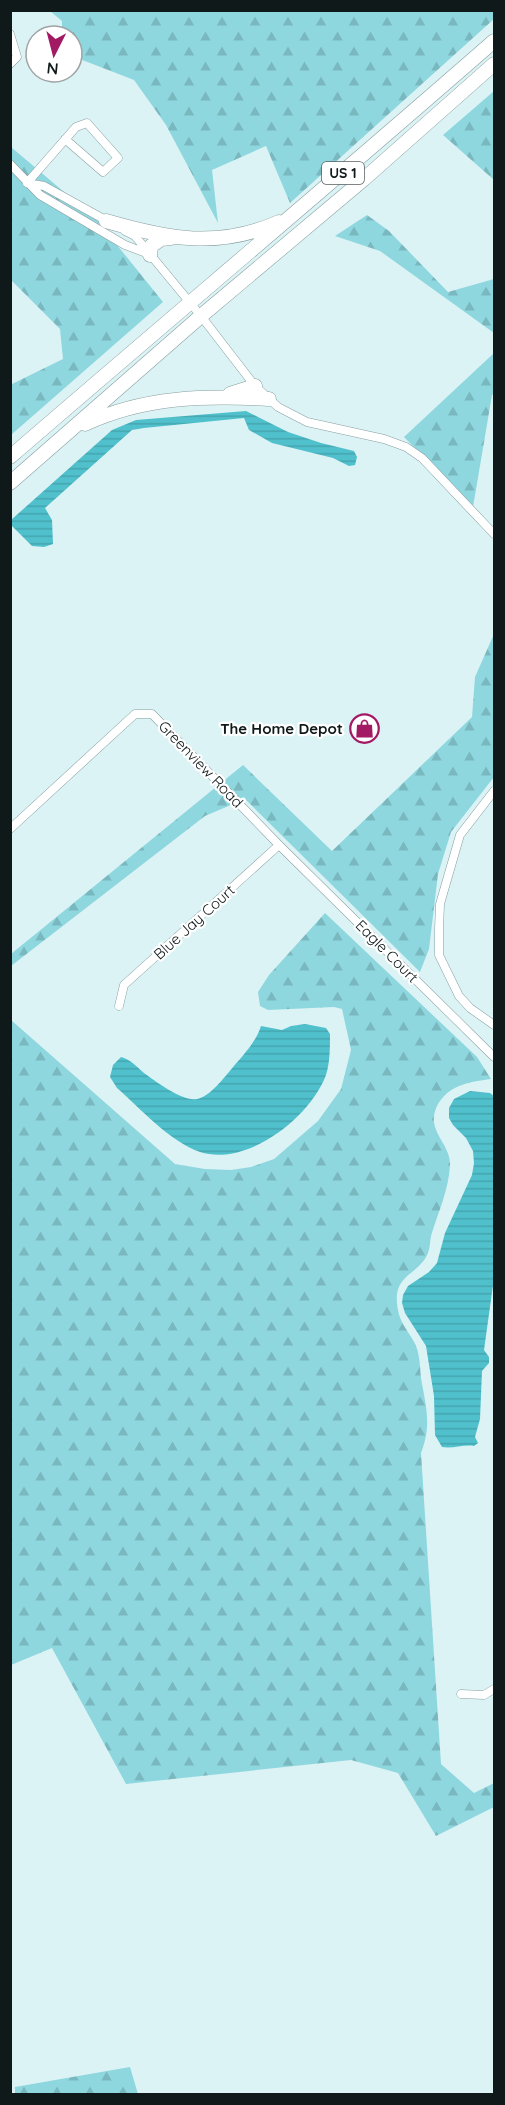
<svg xmlns="http://www.w3.org/2000/svg" width="505" height="2105" viewBox="0 0 505 2105" font-family="Quicksand,sans-serif">
  <style>
    .forest { fill: url(#forest-firs) }
    .water { fill: url(#water-rules) }
    .lines { fill: none; stroke-linecap: round; stroke-linejoin: round }
    .street-casing { stroke: #899fa1; stroke-width: 9 }
    .highway-casing { stroke: #899fa1; stroke-width: 15 }
    .street { stroke: #fff; stroke-width: 8 }
    .highway { stroke: #fff; stroke-width: 14 }
    .labels { text-anchor: middle; dominant-baseline: central; stroke-width: 4.5; stroke-linejoin: round; paint-order: stroke }
    .shield { fill: #fff; stroke: #585e5f; stroke-width: 1.5 }
    .shield-label { font-size: 14px; font-weight: bold; fill: #10191a }
    .poi-label { font-size: 15px; font-weight: bold; fill: #10191a; stroke: #fff; text-anchor: end }
    .street-label { font-size: 15px; fill: #10191a; stroke: #fff }
  </style>
  <defs>
    <pattern id="forest-firs" width="22" height="20" patternUnits="userSpaceOnUse" patternTransform="scale(1.5)"><rect width="22" height="20" fill="#8fd7df"/><path d="M5 1l3.5 6h-7zM16 11l3.5 6h-7z" fill="#7ab8bf"/></pattern>
    <pattern id="water-rules" width="6" height="5" patternUnits="userSpaceOnUse" patternTransform="scale(1.5)"><rect width="6" height="5" fill="#50c1cc"/><path d="M0 2.5h6" fill="none" stroke="#45a5af"/></pattern>
  </defs>
  <rect width="100%" height="100%" fill="#dbf3f5"/>
  <!-- forest -->
  <path class="forest" d="M494,10V19L290,203L266,146L212,170L218,223L166,125L134,80L72,56V36H62V21L50,11Z
    M494,91V180L443,135Z
    M11,147L96,219L163,302L11,435L10,385L63,359L60,329L11,280Z
    M367,215L389,231L448,292L494,279V333L380,251L335,236Z
    M494,353V394L492,395L473,507L404,437Z
    M494,634V777L451,832L438,874L429,949L420,972L245,799L205,816L11,966V954L243,765L332,851L472,717L475,677Z
    M325,913L477,1057L491,1079C469,1082 448,1085 437,1106C425,1131 451,1143 450,1165C449,1189 438,1213 431,1236C430,1241 430,1248 428,1253C418,1277 391,1273 398,1310C400,1324 411,1334 416,1346C420,1356 420,1368 421,1378C426,1407 432,1425 421,1453L441,1764L474,1793L494,1783V1807L436,1836L398,1773L351,1760L126,1784L52,1648L11,1665V1020L175,1164L205,1169L231,1170L251,1167L274,1159L318,1121L341,1089L351,1050L342,1009L334,1007L268,1010L260,1006L258,992L269,975Z
    M130,2067L138,2094H15V2087Z"/>
  <!-- water -->
  <path class="water" d="M246,411L288,432L321,443L354,451L357,457L355,465L349,466L333,458L272,443L249,430L244,418L144,428L132,430L45,508L52,520L53,544L44,547L32,546L11,525V520L112,430L136,420Z
    M305,1024L326,1028L330,1034C330,1047 330,1063 326,1075C310,1118 247,1167 200,1152C169,1141 141,1109 117,1088L110,1077L113,1065L121,1057C131,1060 136,1066 144,1073C155,1081 183,1102 197,1099C209,1097 222,1080 229,1072C240,1058 256,1043 261,1026L282,1030L291,1026Z
    M470,1091L490,1093L494,1096V1278L484,1350L489,1357V1363L482,1371L480,1419L475,1437L478,1443L474,1446C464,1444 453,1449 442,1447L435,1435L434,1396L426,1346L405,1313L402,1303L403,1295L408,1286L429,1272L437,1263L445,1233L472,1175L474,1163L473,1151L466,1138L453,1125L449,1118V1108L454,1099Z"/>
  <g class="lines">
    <defs>
      <path id="street" d="M10,34L17,57L10,64
        M10,164L40,195L125,245L149,254
        M27,183L44,186L109,222
        M27,183L76,127L87,123L118,158L103,172L65,139
        M125,231L135,236L201,316L255,386L278,407L307,422L384,439L406,447L422,458L494,534
        M494,791L460,835L440,904L439,929V955L459,996L470,1008L494,1025
        M10,829L135,714H152L279,845L494,1057
        M119,1006L124,985L279,845
        M461,1694L484,1695L494,1689"/>
      <path id="highway" d="M106,221C168,239 218,249 279,222
        M150,255L151,246L161,239L171,238
        M230,394L255,386
        M85,424C143,397 205,395 269,399
        M10,457C171,318 334,181 494,41
        M10,483L201,316L364,179L494,64"/>
    </defs>
    <!-- street casing -->
    <use href="#street" class="street-casing"/>
    <!-- highway casing -->
    <use href="#highway" class="highway-casing"/>
    <!-- street -->
    <use href="#street" class="street"/>
    <!-- highway -->
    <use href="#highway" class="highway"/>
  </g>
  <!-- icons -->
  <defs>
    <symbol id="shop-ring" viewBox="-11 -11 22 22"><circle r="9.5" fill="#fff" stroke="#a31a64" stroke-width="1.5"/><path d="M-5-2.5h2.3a2.7 3.5 0 0 1 5.4 0H5L5.5 6h-11ZM-1.5-2.5h3a1.5 2.3 0 0 0-3 0Z" fill="#a31a64"/></symbol>
  </defs>
  <g fill-rule="evenodd">
    <use href="#shop-ring" x="348" y="712" width="33" height="33"/>
  </g>
  <g class="labels">
    <!-- shield labels -->
    <rect class="shield" x="322" y="162" width="42" height="22" rx="4.5"/>
    <g class="shield-label">
      <text x="343" y="173">US 1</text>
    </g>
    <!-- poi labels -->
    <g class="poi-label">
      <text x="343" y="728">The Home Depot</text>
    </g>
    <!-- street labels -->
    <g class="street-label">
      <text transform="translate(201 764) rotate(46)">Greenview Road</text>
      <text transform="translate(194 922) rotate(-42)">Blue Jay Court</text>
      <text transform="translate(387 951) rotate(45)">Eagle Court</text>
    </g>
  </g>
  <!-- border -->
  <rect width="505" height="2105" fill="none" stroke="#10191a" stroke-width="24"/>
  <!-- north arrow -->
  <g transform="translate(54 54) rotate(186)"><circle r="28" fill="#ffffff" stroke="#9fa3a3" stroke-width="1.5"/>
  <path d="M0-4.5L10 22L0 15L-10 22Z" fill="#a31a64"/>
  <text y="-9" font-size="16" font-weight="bold" text-anchor="middle" fill="#10191a">N</text>
  </g>
</svg>
